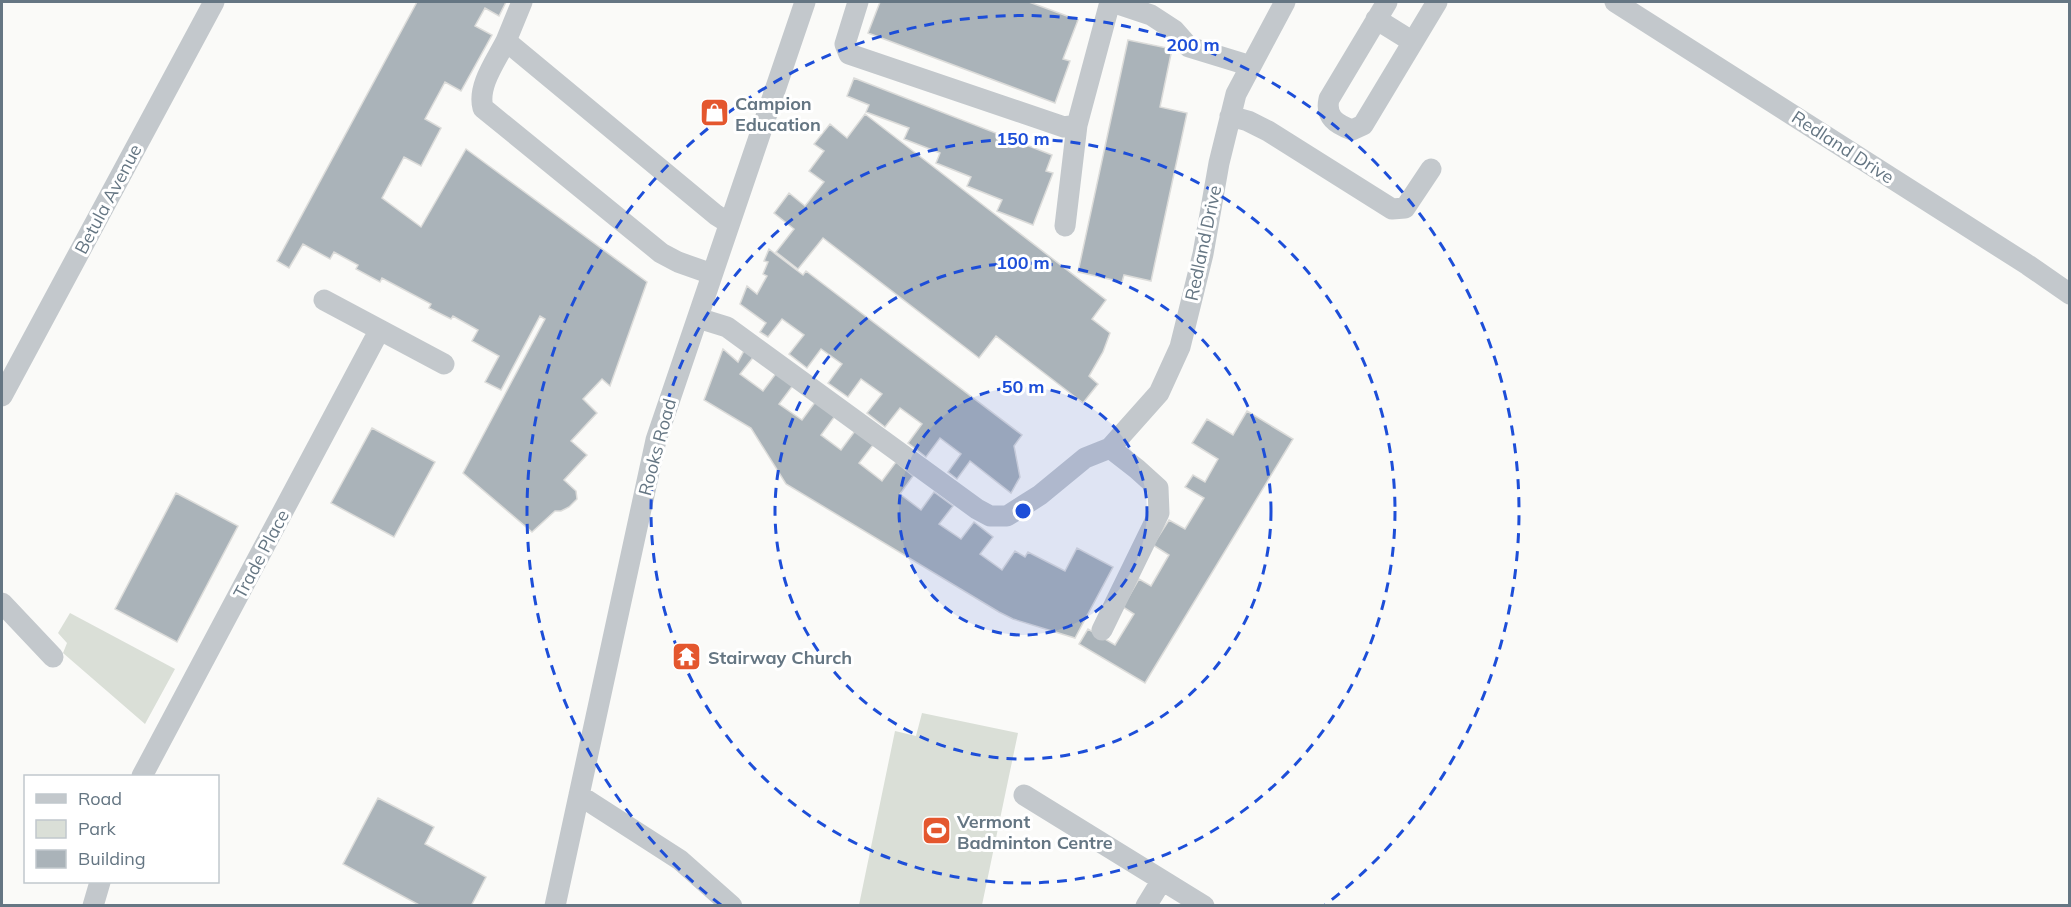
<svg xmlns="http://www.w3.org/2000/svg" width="2071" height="907" viewBox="0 0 2071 907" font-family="Mulish,sans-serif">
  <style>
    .green { fill: #dadfd7 }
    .building { fill: #aab3b9; stroke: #dcdcda; stroke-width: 1.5 }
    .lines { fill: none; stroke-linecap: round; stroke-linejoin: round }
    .minor { stroke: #c3c8cc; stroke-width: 21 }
    .ring { fill: none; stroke: #1d4ed8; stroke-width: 3; stroke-dasharray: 10 8 }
    .labels { text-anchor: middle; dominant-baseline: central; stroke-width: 6; stroke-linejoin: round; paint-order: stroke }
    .poi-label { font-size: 18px; font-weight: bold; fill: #657683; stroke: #fff; text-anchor: start }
    .street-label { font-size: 18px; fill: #657683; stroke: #fff }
    .centre { fill: #1d4ed8; stroke: #fff; stroke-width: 3 }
    .ring-label { font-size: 18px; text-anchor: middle; font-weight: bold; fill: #1d4ed8; stroke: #fff; stroke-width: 6; stroke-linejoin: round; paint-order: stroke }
  </style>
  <rect width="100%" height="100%" fill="#fafaf8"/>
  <!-- green -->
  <path class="green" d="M70,613L175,669L145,724L63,653L67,643L58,633Z
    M922,713L1018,733L982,905H859L895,731L916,736Z"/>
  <!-- building -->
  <path class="building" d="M417,2H506L499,16L485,8L475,26L492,35L461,91L445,82L425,119L441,128L421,166L404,157L382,198L421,227L466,149L647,282L610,386L602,379L583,399L597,413L571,441L587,455L564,480L576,491L577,499L569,507L561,511H555L532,532L463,473L545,319L540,316L501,390L485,382L499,356L472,341L478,330L453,316L451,319L429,308L431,304L382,278L380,282L356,269L358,265L334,252L330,259L303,244L289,268L277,261Z
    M880,2H1029L1078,20L1063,59L1070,61L1055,103L868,33Z
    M1128,40L1172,49L1160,107L1187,113L1151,281L1124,275L1122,282L1078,272Z
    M854,78L1052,155L1046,171L1053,173L1033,225L997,211L1002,200L967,186L971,177L936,163L940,153L904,139L909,128L866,112L869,105L847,96Z
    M865,114L1106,300L1092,319L1110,333L1103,352L1089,376L1098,384L1083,403L996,336L979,358L823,238L798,269L776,252L794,229L774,213L789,193L805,206L824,182L809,171L824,151L814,144L830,124L847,138Z
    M769,249L803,275L806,271L1022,435L1014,446L1020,477L1011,493L970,461L957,479L948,472L961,454L940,438L926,457L908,443L922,424L900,408L885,427L867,413L882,394L861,379L848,397L828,383L842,364L821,349L807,368L789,354L804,335L782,319L768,337L760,332L766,323L740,304L747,286L757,294L767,276L763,274L768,262L764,261Z
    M746,347L755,355L740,374L763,391L777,372L794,384L779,404L802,420L816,401L835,416L821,435L841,450L855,431L873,445L859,463L882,481L896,462L913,476L900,494L921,510L934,492L953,506L939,524L961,539L974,522L993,537L980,554L1002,570L1015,551L1025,557L1028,552L1065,571L1077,548L1113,567L1075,638L1013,619L999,612L786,484L751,428L704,400L723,349L738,362Z
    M1247,411L1293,439L1145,683L1079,644L1088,629L1115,645L1134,614L1123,607L1139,579L1151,586L1169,555L1153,545L1169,520L1185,529L1204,498L1185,487L1193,475L1205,482L1218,459L1192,443L1207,419L1233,435Z
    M372,428L435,462L394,537L331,503Z
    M176,493L238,526L177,642L115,609Z
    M378,798L434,827L425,844L486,877L471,906H421L343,864Z"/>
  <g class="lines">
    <!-- minor -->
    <path class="minor" d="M858,2L845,44L849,54L1064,127L1077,125L1110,2
      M1112,2L1151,15L1174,30L1189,47L1251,66
      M1387,2L1329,99C1325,117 1336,124 1352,130L1363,125L1437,2
      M1615,2L2028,265L2070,294
      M1376,19L1413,42
      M506,41L522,2
      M1230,116L1248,121L1268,131L1392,209L1405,208L1431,169
      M1065,226L1077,125
      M712,274L678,262L661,253L483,108C477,86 496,61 506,41L716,215L729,223
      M324,300L444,364
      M698,318L727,327L977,509L990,516H1007L1040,495L1085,458L1110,448L1159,393L1180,347L1203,254L1219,163L1236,94L1285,2
      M2,396L214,2
      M2,603L53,657
      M1102,630L1159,513L1158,488L1137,469L1110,448
      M142,776L379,331
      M579,795L680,860L732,906
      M1024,795L1204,906
      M93,906L100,882
      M555,906L656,440L805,2
      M1146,906L1162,880"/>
  </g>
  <!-- distance rings -->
  <circle cx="1023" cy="511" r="124" fill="#1d4ed8" fill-opacity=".12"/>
  <g class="ring">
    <circle cx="1023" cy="511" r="124"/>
    <circle cx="1023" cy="511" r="248"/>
    <circle cx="1023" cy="511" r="372"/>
    <path d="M721 905A496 496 0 1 1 1325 905"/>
  </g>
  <!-- icons -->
  <defs>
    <symbol id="shop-square" viewBox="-11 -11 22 22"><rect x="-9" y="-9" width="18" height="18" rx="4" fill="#e4572e" stroke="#fff"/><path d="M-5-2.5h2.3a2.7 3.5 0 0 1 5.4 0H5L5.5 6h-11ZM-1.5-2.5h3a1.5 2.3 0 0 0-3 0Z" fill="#fff"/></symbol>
    <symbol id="temple-square" viewBox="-11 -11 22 22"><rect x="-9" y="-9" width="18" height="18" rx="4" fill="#e4572e" stroke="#fff"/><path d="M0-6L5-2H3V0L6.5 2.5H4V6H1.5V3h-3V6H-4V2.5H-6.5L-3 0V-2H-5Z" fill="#fff"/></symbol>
    <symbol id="stadium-square" viewBox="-11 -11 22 22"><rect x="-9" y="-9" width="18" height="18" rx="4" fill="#e4572e" stroke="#fff"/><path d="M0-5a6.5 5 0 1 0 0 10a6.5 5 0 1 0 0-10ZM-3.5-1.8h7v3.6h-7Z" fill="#fff"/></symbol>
  </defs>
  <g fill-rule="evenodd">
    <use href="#shop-square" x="698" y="96" width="33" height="33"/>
    <use href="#temple-square" x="670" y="640" width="33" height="33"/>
    <use href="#stadium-square" x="920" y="814" width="33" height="33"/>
  </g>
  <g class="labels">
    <!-- poi labels -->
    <g class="poi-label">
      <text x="735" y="103">Campion<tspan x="735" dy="21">Education</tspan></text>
      <text x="708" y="657">Stairway Church</text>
      <text x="957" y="821">Vermont<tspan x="957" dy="21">Badminton Centre</tspan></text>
    </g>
    <!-- street labels -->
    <g class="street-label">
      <text transform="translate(1843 147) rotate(33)">Redland Drive</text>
      <text transform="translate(108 199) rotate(-62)">Betula Avenue</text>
      <text transform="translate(1203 243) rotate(-78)">Redland Drive</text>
      <text transform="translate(657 447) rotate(-75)">Rooks Road</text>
      <text transform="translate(261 554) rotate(-62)">Trade Place</text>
    </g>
  </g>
  <circle cx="1023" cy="511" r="9" class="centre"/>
  <g class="ring-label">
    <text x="1193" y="51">200 m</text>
    <text x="1023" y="145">150 m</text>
    <text x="1023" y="269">100 m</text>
    <text x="1023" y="393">50 m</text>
  </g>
  <!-- border -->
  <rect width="2071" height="907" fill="none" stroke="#657683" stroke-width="6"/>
  <!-- legend -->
  <rect x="24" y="775" width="195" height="108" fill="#ffffff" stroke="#c1c8cd" stroke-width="1.5"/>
  <rect x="36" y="794" width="30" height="9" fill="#c3c8cc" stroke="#c1c8cd" stroke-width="1.5"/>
  <text x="78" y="805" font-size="18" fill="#657683">Road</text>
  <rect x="36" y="820" width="30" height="18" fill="#dadfd7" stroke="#c1c8cd" stroke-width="1.5"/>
  <text x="78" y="835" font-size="18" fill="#657683">Park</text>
  <rect x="36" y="850" width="30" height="18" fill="#aab3b9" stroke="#c1c8cd" stroke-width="1.5"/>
  <text x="78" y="865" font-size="18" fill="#657683">Building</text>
</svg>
